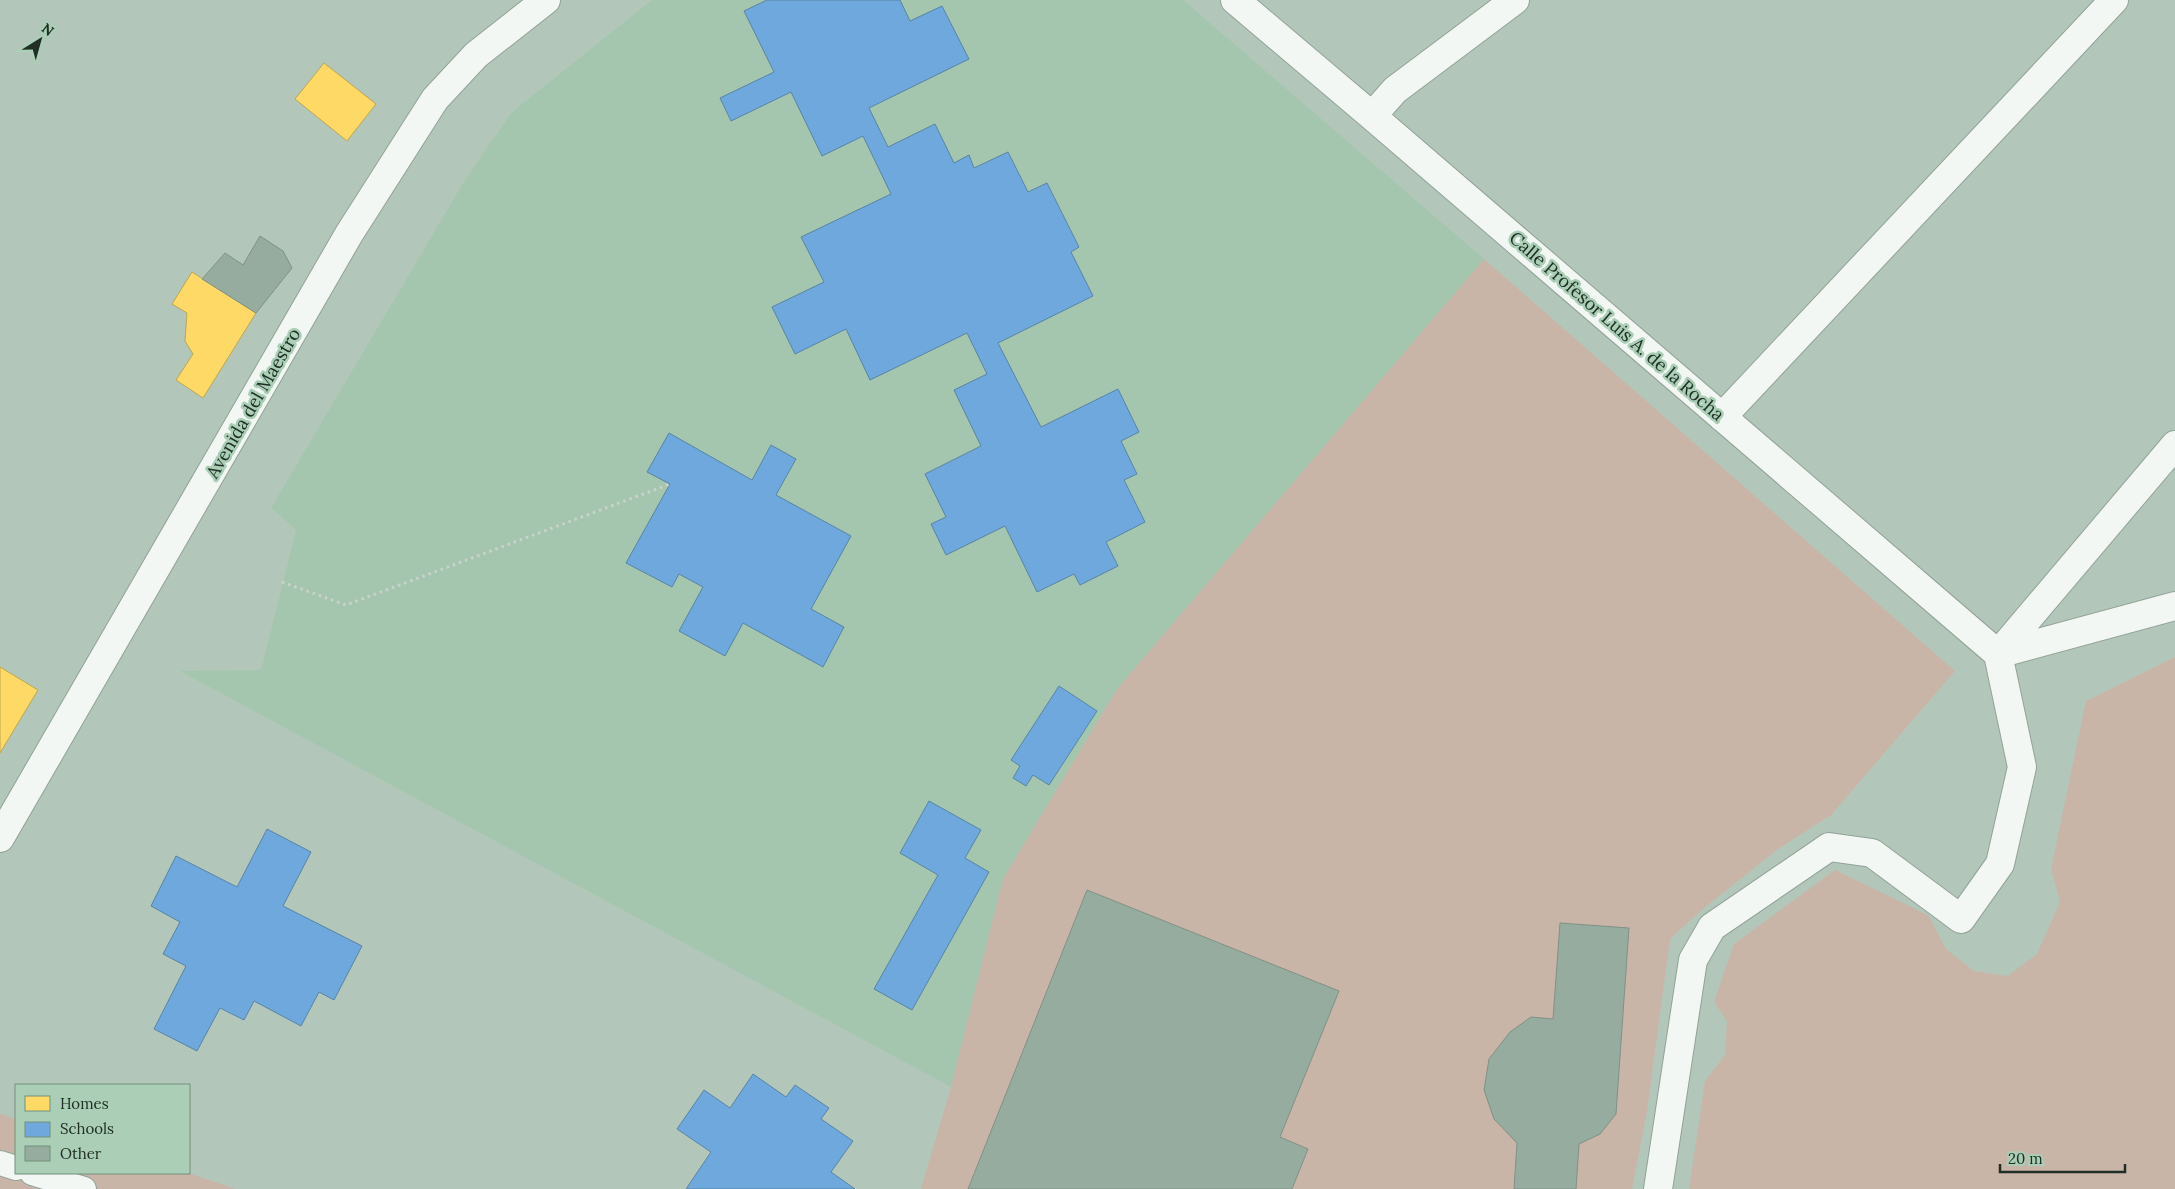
<svg xmlns="http://www.w3.org/2000/svg" width="2175" height="1189" viewBox="0 0 2175 1189" font-family="Lora,serif">
  <style>
    .built { fill: #a4c6af }
    .green { fill: #c9b5a7 }
    .homes { fill: #ffd966; stroke: #bca652 }
    .schools { fill: #6fa8dc; stroke: #5784a5 }
    .building { fill: #96ac9e; stroke: #809186 }
    .lines { fill: none; stroke-linecap: round; stroke-linejoin: round }
    .lane-casing { stroke: #92a297; stroke-width: 26 }
    .street-casing { stroke: #92a297; stroke-width: 30 }
    .secondary-casing { stroke: #92a297; stroke-width: 30 }
    .path { stroke: #cbd1cd; stroke-width: 3; stroke-dasharray: 2.5 4; stroke-linecap: butt }
    .lane { stroke: #f3f7f4; stroke-width: 24 }
    .street { stroke: #f3f7f4; stroke-width: 28 }
    .secondary { stroke: #f3f7f4; stroke-width: 28 }
    .labels { text-anchor: middle; dominant-baseline: central; stroke-width: 5; stroke-linejoin: round; paint-order: stroke }
    .street-label { font-size: 18px; fill: #202f25; stroke: #aacfb6 }
  </style>
  <rect width="100%" height="100%" fill="#b2c7b9"/>
  <!-- built -->
  <path class="built" d="M652,0H1183L1484,259L1117,689L1003,879L951,1087L180,671L261,670L296,530L271,508L465,180L511,113Z"/>
  <!-- green -->
  <path class="green" d="M1484,259L1955,671L1831,815L1778,849L1704,908L1670,939L1647,1111L1632,1189H921L951,1087L1003,879L1117,689Z
    M2175,657V1189H1689L1705,1081L1725,1055L1727,1021L1714,1002L1734,944L1835,870L1928,915L1946,949L1974,971L2008,976L2037,954L2060,902L2051,869L2086,701Z
    M0,1114L16,1119V1173H188L236,1189H0Z"/>
  <!-- homes -->
  <path class="homes" d="M324,63L376,104L347,141L295,99Z
    M192,272L256,313L203,398L176,380L193,354L185,341L187,313L172,304Z
    M0,667L38,690L0,753Z"/>
  <!-- schools -->
  <path class="schools" d="M767,0H900L910,21L942,6L969,59L869,108L888,147L935,124L954,163L969,155L974,168L1008,152L1028,192L1047,183L1079,247L1071,252L1093,296L998,343L1041,427L1118,389L1139,432L1121,441L1137,474L1124,480L1145,522L1106,542L1118,566L1080,585L1074,574L1037,592L1005,526L946,555L931,524L946,517L925,474L981,446L954,390L987,374L967,333L870,380L846,329L795,354L772,307L824,282L801,237L891,194L863,136L822,156L791,92L731,121L720,98L774,72L744,11Z
    M669,433L752,480L771,445L796,459L776,495L851,536L811,609L844,627L823,667L743,623L725,656L679,631L703,587L679,574L672,587L626,563L670,484L647,472Z
    M1059,686L1097,711L1049,785L1033,775L1026,786L1013,778L1020,766L1011,760Z
    M929,801L981,830L965,858L989,872L912,1010L874,989L938,875L900,853Z
    M267,829L311,852L283,906L362,946L334,1000L319,992L301,1026L254,1001L244,1020L220,1008L197,1051L154,1029L186,966L163,954L180,922L151,906L176,856L237,887Z
    M753,1074L786,1097L795,1085L829,1108L821,1119L853,1141L831,1172L855,1189H686L711,1152L677,1129L704,1090L730,1108Z"/>
  <!-- building -->
  <path class="building" d="M260,236L283,251L292,268L256,313L202,279L225,253L243,265Z
    M1087,890L1339,991L1280,1137L1308,1149L1292,1189H968Z
    M1560,923L1629,928L1616,1114L1600,1134L1579,1144L1576,1189H1514L1517,1143L1494,1119L1484,1090L1489,1059L1510,1032L1531,1017L1553,1019Z"/>
  <g class="lines">
    <defs>
      <path id="lane" d="M0,1163L16,1168
        M32,1173L84,1189"/>
      <path id="street" d="M1235,0L1372,116L1998,654
        M1372,116L1395,90L1515,0
        M1722,417L2114,0
        M1998,654L2175,445
        M1998,654L2175,606
        M1658,1189L1693,960L1712,927L1829,847L1872,853L1961,919L2000,864L2022,767L1998,654"/>
      <path id="secondary" d="M0,838L349,234L435,99L476,55L546,0"/>
    </defs>
    <!-- lane casing -->
    <use href="#lane" class="lane-casing"/>
    <!-- street casing -->
    <use href="#street" class="street-casing"/>
    <!-- secondary casing -->
    <use href="#secondary" class="secondary-casing"/>
    <!-- path -->
    <path class="path" d="M282,582L346,605L670,484"/>
    <!-- lane -->
    <use href="#lane" class="lane"/>
    <!-- street -->
    <use href="#street" class="street"/>
    <!-- secondary -->
    <use href="#secondary" class="secondary"/>
  </g>
  <g class="labels">
    <!-- street labels -->
    <g class="street-label">
      <text transform="translate(1617 326) rotate(41)">Calle Profesor Luis A. de la Rocha</text>
      <text transform="translate(253 403) rotate(-60)">Avenida del Maestro</text>
    </g>
  </g>
  <!-- legend -->
  <rect x="15" y="1084" width="175" height="90" fill="#aacfb6" stroke="#738f7c"/>
  <rect x="25" y="1096" width="25" height="15" fill="#ffd966" stroke="#738f7c"/>
  <text x="60" y="1109" font-size="15" fill="#202f25">Homes</text>
  <rect x="25" y="1122" width="25" height="15" fill="#6fa8dc" stroke="#738f7c"/>
  <text x="60" y="1134" font-size="15" fill="#202f25">Schools</text>
  <rect x="25" y="1146" width="25" height="15" fill="#96ac9e" stroke="#738f7c"/>
  <text x="60" y="1159" font-size="15" fill="#202f25">Other</text>
  <!-- north arrow -->
  <g transform="translate(40 40) rotate(37)" stroke="#aacfb6" stroke-width="4" paint-order="stroke">
  <path d="M0-4L9 19L0 12L-9 19Z" fill="#202f25"/>
  <text y="-8" font-size="14" font-weight="bold" text-anchor="middle" fill="#202f25">N</text>
  </g>
  <!-- scale -->
  <path d="M2000 1164v8h125v-8" fill="none" stroke="#202f25" stroke-width="2.5"/>
  <text x="2008" y="1164" font-size="15" fill="#202f25" stroke="#aacfb6" stroke-width="4" paint-order="stroke">20 m</text>
</svg>
